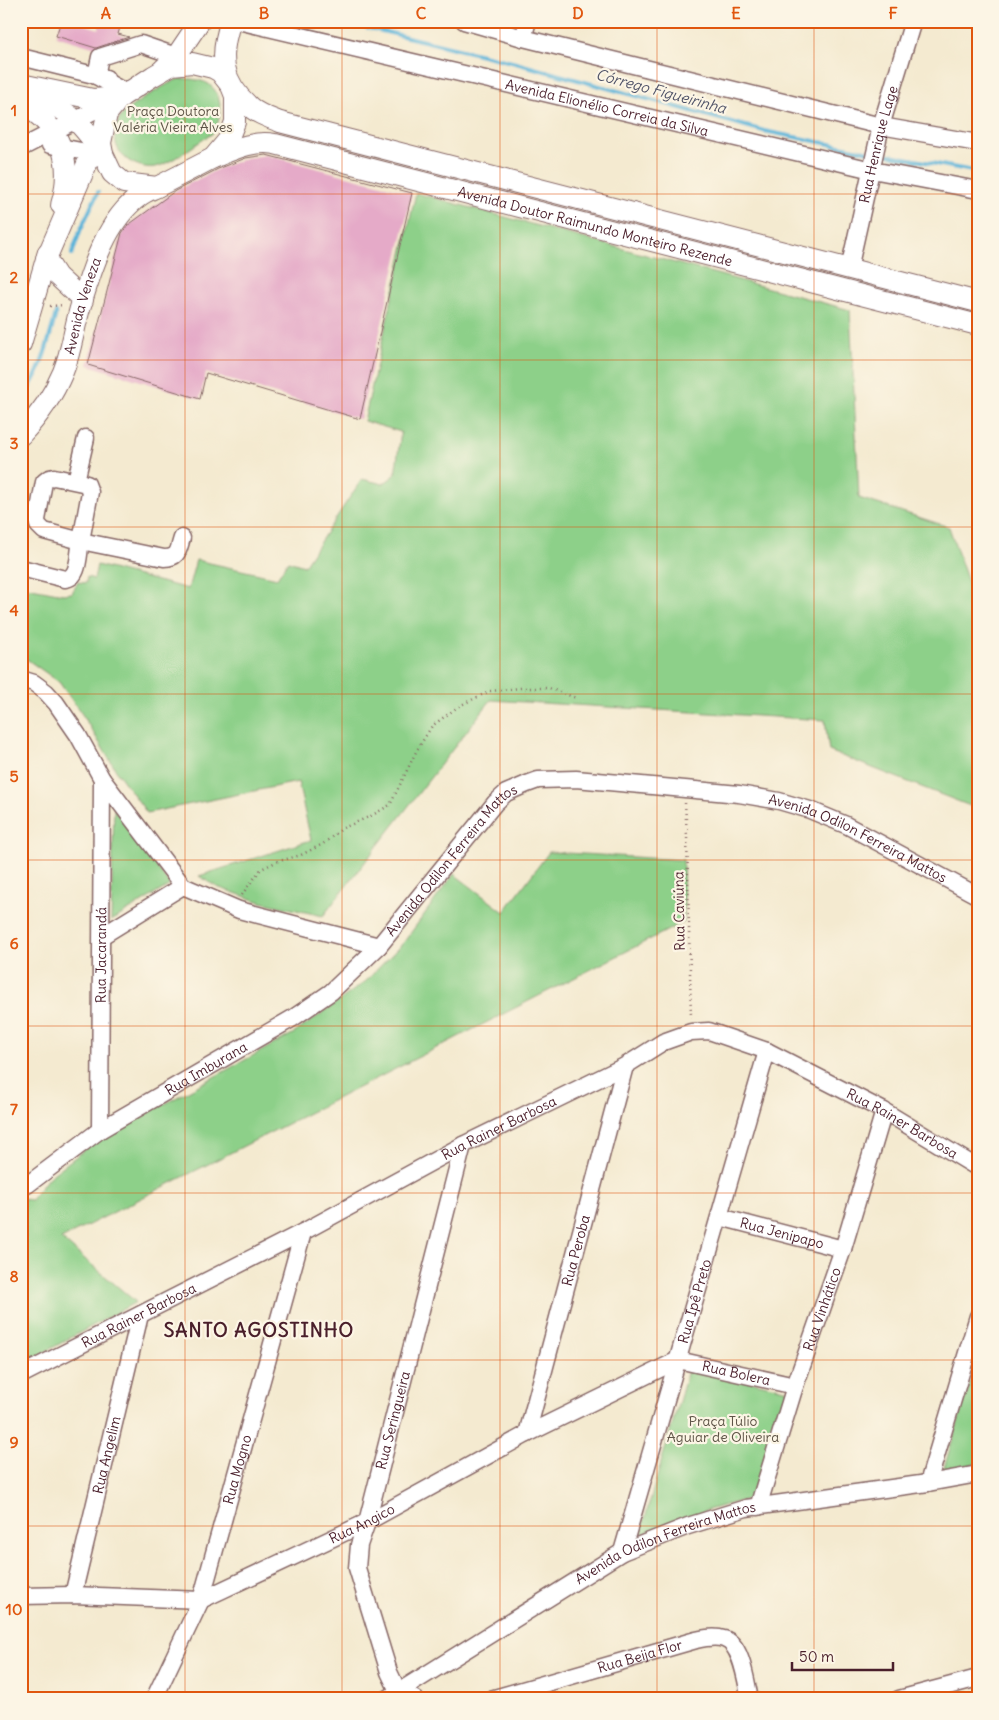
<svg xmlns="http://www.w3.org/2000/svg" width="999" height="1720" viewBox="0 0 999 1720" font-family="Delius,sans-serif">
  <style>
    .green { fill: #8dd089; stroke: #6c785a }
    .lines { fill: none; stroke-linecap: round; stroke-linejoin: round }
    .stream { stroke: #5cb4d9; stroke-width: 4 }
    .building { fill: #e5aac8 }
    .minor-casing { stroke: #866665; stroke-width: 19 }
    .major-casing { stroke: #866665; stroke-width: 22 }
    .path { stroke: #866665; stroke-width: 2.5; stroke-dasharray: 1 4; stroke-linecap: butt }
    .minor { stroke: #fff; stroke-width: 16 }
    .major { stroke: #fff; stroke-width: 20 }
    .grid { fill: none; stroke: #e0560e; stroke-width: 1; stroke-opacity: 0.55 }
    .labels { text-anchor: middle; dominant-baseline: central; stroke-width: 4.5; stroke-linejoin: round; paint-order: stroke }
    .street-label { font-size: 14px; fill: #4a1f2b; stroke: #fcf5e5 }
    .park-label { font-size: 14px; fill: #5e5447; stroke: #fcf5e5 }
    .water-label { font-size: 15px; font-style: italic; fill: #505368; stroke: #fcf5e5 }
    .district-label { font-size: 19px; font-weight: bold; letter-spacing: 1px; fill: #4a1f2b; stroke: #fcf5e5 }
    .neatline { fill: none; stroke: #e0560e; stroke-width: 2 }
    .grid-label { font-size: 16px; text-anchor: middle; font-weight: bold; fill: #e0560e }
  </style>
  <rect width="100%" height="100%" fill="#fcf5e5"/>
  <filter id="ink" filterUnits="userSpaceOnUse"><feTurbulence type="fractalNoise" baseFrequency=".02" numOctaves="2"/><feDisplacementMap in="SourceGraphic" scale="10" xChannelSelector="R" yChannelSelector="G"/><feConvolveMatrix kernelMatrix="1 2 1 2 8 2 1 2 1" color-interpolation-filters="sRGB"/></filter>
  <filter id="wash" filterUnits="userSpaceOnUse"><feTurbulence type="fractalNoise" baseFrequency=".0096" numOctaves="4" result="noise"/><feDisplacementMap in="SourceGraphic" scale="20" xChannelSelector="R" yChannelSelector="G"/><feGaussianBlur stdDeviation="1.12" result="paint"/><feColorMatrix in="noise" values="0 0 0 0 0 0 0 0 0 0 0 0 0 0 0 0 0 1.4 0 .05"/><feComposite in="paint" operator="in"/></filter>
  <g filter="url(#wash)">
    <rect width="100%" height="100%" fill="#f4ead0"/>
    <!-- green -->
    <path class="green" d="M191,79C197,80 205,81 210,85C224,97 222,119 213,133C197,143 181,156 164,164C155,169 144,168 135,164C114,155 108,131 124,113C132,105 164,85 176,80C181,78 186,79 191,79Z
      M416,193L850,310L859,498L949,527L971,591L978,595V809L829,751L825,720L491,700L323,916L261,902L217,887L199,876L311,840L298,782L147,813L117,772L84,717L59,682L25,658H21V586L63,594L72,593L78,582L86,583L87,577L94,579L97,565L188,589L196,560L277,578L288,561L304,566L362,479L383,484L395,475L401,432L364,421Z
      M114,809L170,885L111,921Z
      M549,852L683,860L684,922L61,1239L136,1302L21,1365V1199L31,1200L49,1177L104,1135L148,1113L296,1032L365,982L404,942L454,874L504,912Z
      M978,1357V1463L943,1471Z
      M689,1367L789,1390L754,1498C714,1507 677,1519 640,1535Z"/>
    <g class="lines">
      <!-- stream -->
      <path class="stream" d="M340,21L512,62L764,131L870,152
        M879,153L978,172
        M72,254L80,231L98,192
        M21,399C41,375 48,343 56,313"/>
    </g>
    <g id="blocks">
      <!-- building -->
      <path class="building" d="M61,21H73L99,29L101,21H122L118,34L129,37L96,48L56,36Z
        M266,155L412,193L360,419L206,373L200,399L88,365L122,233L127,226L175,191L218,169L246,158Z"/>
    </g>
  </g>
  <g filter="url(#ink)">
    <use href="#blocks" fill-opacity="0" stroke="#866665" stroke-width="1"/>
    <g class="lines">
      <defs>
        <g id="minor">
          <path id="s1" d="M238,21L872,170L978,190"/>
          <path d="M464,21L523,38L881,126L978,143"/>
          <path d="M523,38L528,21"/>
          <path d="M21,57L106,78"/>
          <path d="M96,76L100,57L141,44L176,56"/>
          <path d="M50,145L81,151L101,159"/>
          <path d="M21,148L121,97V91L118,88L96,76"/>
          <path id="s2" d="M849,269L881,126L913,21"/>
          <path d="M54,477L87,484L90,492L81,541L44,531L38,525L37,520L44,482L49,478Z"/>
          <path d="M76,481L86,438"/>
          <path d="M21,568L65,579C80,578 78,553 81,541L164,558C179,558 178,550 182,538"/>
          <path id="s3" d="M21,679L34,683L46,692L56,703L78,735L102,779L183,886L239,910L379,946L495,803L506,793L527,784L538,780L576,779L739,794L779,801L810,810L846,825L978,896"/>
          <path d="M102,936L183,886"/>
          <path id="s4" d="M100,1130L102,779"/>
          <path id="s5" d="M27,1185L100,1130L293,1018L331,992L379,946"/>
          <path id="s6" d="M720,1217L843,1249"/>
          <path id="s7" d="M21,1375L303,1232L463,1145L625,1066L663,1042L691,1032L709,1031L767,1051L884,1111L978,1168"/>
          <path id="s8" d="M527,1434L625,1066"/>
          <path d="M928,1483L978,1316"/>
          <path id="s9" d="M758,1507L795,1386L843,1249L884,1111"/>
          <path id="s10" d="M622,1552L767,1051"/>
          <path id="s11" d="M73,1595L140,1315"/>
          <path id="s12" d="M21,1596L73,1595L201,1600L367,1522L527,1434L678,1360L795,1386"/>
          <path id="s13" d="M154,1699L201,1600L303,1232"/>
          <path id="s14" d="M387,1699L622,1552L688,1526L746,1508L928,1483L978,1474"/>
          <path id="s15" d="M415,1699L398,1691L389,1672L357,1568L359,1545L367,1522L463,1145"/>
          <path id="s16" d="M491,1699L696,1640C705,1638 715,1636 724,1639C742,1644 746,1682 750,1699"/>
          <path d="M899,1699L978,1678"/>
        </g>
        <g id="major">
          <path d="M231,21C219,55 221,81 249,106C257,114 270,118 280,122L978,302"/>
          <path d="M192,63L213,68L220,72L231,86L235,96V122L228,140L213,158L157,187L124,183L112,173L103,154L101,143L107,114L121,97L153,76L172,65Z"/>
          <path d="M163,69L175,58L200,21"/>
          <path d="M21,84L93,99L121,97"/>
          <path d="M23,98C35,101 47,103 58,108C77,117 91,138 103,154"/>
          <path d="M21,104C61,125 74,162 61,205"/>
          <path id="s17" d="M213,158C233,150 252,140 275,144L978,325"/>
          <path d="M48,252L46,259L57,276L83,300"/>
          <path d="M21,344L46,259L99,136"/>
          <path id="s18" d="M21,435C39,416 53,396 63,372C72,350 74,327 81,305C92,268 107,219 140,196C145,192 151,190 157,187"/>
        </g>
      </defs>
      <!-- minor casing -->
      <use href="#minor" class="minor-casing"/>
      <!-- major casing -->
      <use href="#major" class="major-casing"/>
      <!-- path -->
      <path class="path" d="M50,306L64,305
        M685,803L687,836L691,1018
        M242,895L246,889L261,869L276,862L301,855L323,844L343,828L371,816L390,805L417,750L432,726L459,706L490,691L520,688H549L576,698"/>
      <!-- minor -->
      <use href="#minor" class="minor"/>
      <!-- major -->
      <use href="#major" class="major"/>
    </g>
  </g>
  <!-- grid -->
  <path class="grid" d="M185,21V1699M342,21V1699M500,21V1699M657,21V1699M814,21V1699M21,194H978M21,360H978M21,527H978M21,694H978M21,860H978M21,1026H978M21,1193H978M21,1360H978M21,1526H978"/>
  <g class="labels">
    <!-- street labels -->
    <g class="street-label">
      <text stroke="none"><textPath href="#s1" startOffset="379">Avenida Elionélio Correia da Silva</textPath></text>
      <text stroke="none"><textPath href="#s2" startOffset="128">Rua Henrique Lage</textPath></text>
      <text stroke="none"><textPath href="#s17" startOffset="395">Avenida Doutor Raimundo Monteiro Rezende</textPath></text>
      <text stroke="none"><textPath href="#s18" startOffset="145">Avenida Veneza</textPath></text>
      <text stroke="none"><textPath href="#s3" startOffset="1035">Avenida Odilon Ferreira Mattos</textPath></text>
      <text stroke="none"><textPath href="#s3" startOffset="585">Avenida Odilon Ferreira Mattos</textPath></text>
      <text transform="translate(679 911) rotate(-91)">Rua Caviúna</text>
      <text stroke="none"><textPath href="#s4" startOffset="175">Rua Jacarandá</textPath></text>
      <text stroke="none"><textPath href="#s5" startOffset="214">Rua Imburana</textPath></text>
      <text stroke="none"><textPath href="#s7" startOffset="986">Rua Rainer Barbosa</textPath></text>
      <text stroke="none"><textPath href="#s7" startOffset="538">Rua Rainer Barbosa</textPath></text>
      <text stroke="none"><textPath href="#s6" startOffset="64">Rua Jenipapo</textPath></text>
      <text stroke="none"><textPath href="#s8" startOffset="190">Rua Peroba</textPath></text>
      <text stroke="none"><textPath href="#s10" startOffset="261">Rua Ipê Preto</textPath></text>
      <text stroke="none"><textPath href="#s9" startOffset="208">Rua Vinhático</textPath></text>
      <text stroke="none"><textPath href="#s7" startOffset="132">Rua Rainer Barbosa</textPath></text>
      <text stroke="none"><textPath href="#s12" startOffset="774">Rua Bolera</textPath></text>
      <text stroke="none"><textPath href="#s15" startOffset="301">Rua Seringueira</textPath></text>
      <text stroke="none"><textPath href="#s11" startOffset="144">Rua Angelim</textPath></text>
      <text stroke="none"><textPath href="#s13" startOffset="245">Rua Mogno</textPath></text>
      <text stroke="none"><textPath href="#s12" startOffset="358">Rua Angico</textPath></text>
      <text stroke="none"><textPath href="#s14" startOffset="321">Avenida Odilon Ferreira Mattos</textPath></text>
      <text stroke="none"><textPath href="#s16" startOffset="155">Rua Beija Flor</textPath></text>
    </g>
    <!-- park labels -->
    <g class="park-label">
      <text x="173" y="111">Praça Doutora<tspan x="173" dy="16">Valéria Vieira Alves</tspan></text>
      <text x="723" y="1421">Praça Túlio<tspan x="723" dy="16">Aguiar de Oliveira</tspan></text>
    </g>
    <!-- water labels -->
    <g class="water-label">
      <text transform="translate(661 91) rotate(15)">Córrego Figueirinha</text>
    </g>
    <!-- district labels -->
    <g class="district-label">
      <text x="259" y="1330">SANTO AGOSTINHO</text>
    </g>
  </g>
  <!-- margin -->
  <rect width="999" height="1720" fill="none" stroke="#fcf5e5" stroke-width="55"/>
  <!-- scale -->
  <path d="M792 1662v8h101v-8" fill="none" stroke="#4a1f2b" stroke-width="2.5"/>
  <text x="799" y="1662" font-size="15" fill="#4a1f2b" stroke="#fcf5e5" stroke-width="4" paint-order="stroke">50 m</text>
  <rect x="28" y="28" width="944" height="1664" class="neatline"/>
  <g class="grid-label">
    <text x="106" y="19">A</text>
    <text x="264" y="19">B</text>
    <text x="421" y="19">C</text>
    <text x="578" y="19">D</text>
    <text x="736" y="19">E</text>
    <text x="893" y="19">F</text>
    <text x="14" y="116">1</text>
    <text x="14" y="283">2</text>
    <text x="14" y="449">3</text>
    <text x="14" y="616">4</text>
    <text x="14" y="782">5</text>
    <text x="14" y="949">6</text>
    <text x="14" y="1115">7</text>
    <text x="14" y="1282">8</text>
    <text x="14" y="1448">9</text>
    <text x="14" y="1615">10</text>
  </g>
</svg>
